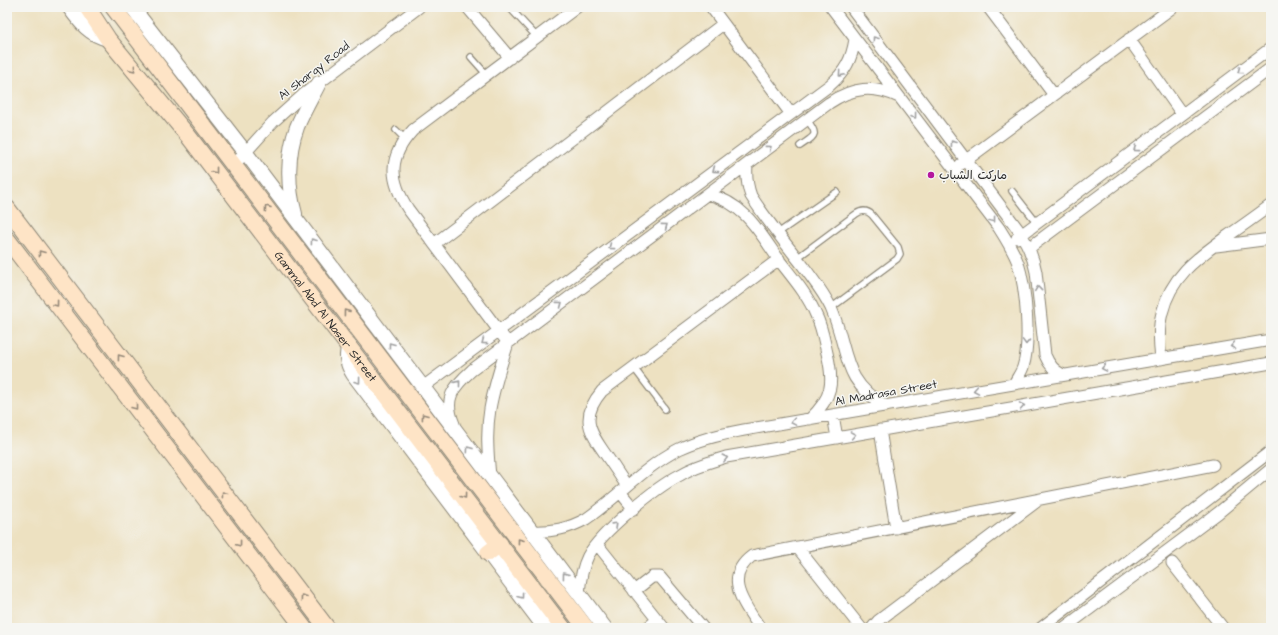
<svg xmlns="http://www.w3.org/2000/svg" width="1278" height="635" viewBox="0 0 1278 635" font-family="'Architects Daughter','Playpen Sans Arabic',sans-serif">
  <style>
    .lines { fill: none; stroke-linecap: round; stroke-linejoin: round }
    .service-casing { stroke: #8c8676; stroke-width: 8 }
    .minor-casing { stroke: #8c8676; stroke-width: 13 }
    .tertiary-casing { stroke: #8c8676; stroke-width: 16 }
    .secondary-casing { stroke: #8c8676; stroke-width: 18 }
    .service { stroke: #fff; stroke-width: 5.5 }
    .minor { stroke: #fff; stroke-width: 11 }
    .tertiary { stroke: #fff; stroke-width: 14 }
    .secondary { stroke: #fee4c6; stroke-width: 16 }
    .oneway { stroke: #a0a0a0 }
    .oneway2 { stroke: #948878 }
    .poi-dot { fill: #b5179e; stroke: #f6f6f2; stroke-width: 1.5 }
    .labels { text-anchor: middle; dominant-baseline: central; stroke-width: 3; stroke-linejoin: round; paint-order: stroke }
    .street-label { font-size: 12px; fill: #2b2b2b; stroke: #f6f6f2 }
    .poi-label { font-size: 12px; fill: #2b2b2b; stroke: #f6f6f2; text-anchor: start }
  </style>
  <rect width="100%" height="100%" fill="#f6f6f2"/>
  <filter id="ink" filterUnits="userSpaceOnUse"><feTurbulence type="fractalNoise" baseFrequency=".025" numOctaves="2"/><feDisplacementMap in="SourceGraphic" scale="8" xChannelSelector="R" yChannelSelector="G"/><feConvolveMatrix kernelMatrix="1 2 1 2 8 2 1 2 1" color-interpolation-filters="sRGB"/></filter>
  <filter id="wash" filterUnits="userSpaceOnUse"><feTurbulence type="fractalNoise" baseFrequency=".012" numOctaves="4" result="noise"/><feDisplacementMap in="SourceGraphic" scale="16" xChannelSelector="R" yChannelSelector="G"/><feGaussianBlur stdDeviation="0.9" result="paint"/><feColorMatrix in="noise" values="0 0 0 0 0 0 0 0 0 0 0 0 0 0 0 0 0 1.4 0 .05"/><feComposite in="paint" operator="in"/></filter>
  <g filter="url(#wash)">
    <rect width="100%" height="100%" fill="#ede1c1"/>
  </g>
  <g filter="url(#ink)">
    <g class="lines">
      <defs>
        <path id="service" d="M509,7L537,37
          M471,57L487,75
          M396,130L405,139
          M800,146C814,136 820,136 807,120
          M1012,191L1037,223
          M778,233L837,192
          M797,258L856,214C862,210 867,210 872,215L898,247L900,254L897,259L831,308
          M634,368L665,409"/>
        <path id="minor" d="M467,7L510,58
          M711,7L791,114
          M831,7L999,228C1006,239 1013,250 1018,263C1026,288 1031,343 1023,367C1021,373 1017,378 1014,384
          M851,7L1017,228C1027,242 1033,256 1036,272L1045,355C1049,365 1054,371 1063,375
          M988,7L1054,95
          M1129,39L1182,114
          M961,164L1173,7
          M234,165L273,122L303,95L419,7
          M747,165C746,176 747,185 751,196C767,221 786,244 804,267C814,281 824,293 831,308C849,349 841,382 886,406
          M708,194C745,204 758,230 779,260C792,277 808,295 816,315C822,327 824,340 827,353C834,382 833,397 810,419
          M1017,238L1271,48
          M434,244L723,24
          M1216,246L1271,239
          M1029,248L1271,68
          M1161,359C1159,343 1158,328 1162,313C1171,276 1197,258 1226,237C1241,227 1256,216 1271,205
          M423,387L830,85C845,72 852,59 855,39
          M833,415L837,438
          M454,424C443,399 453,387 472,370L829,103C853,87 873,85 899,97
          M880,430L896,528
          M490,477C488,454 486,432 490,409C494,386 501,365 508,343L408,209C389,179 388,157 413,130L577,7
          M627,486C620,476 613,465 606,455C589,431 580,417 602,391L779,259
          M620,492L634,509
          M531,531C552,532 568,529 586,519C618,497 644,467 679,449C700,439 722,434 744,430L1271,340
          M597,544L664,628
          M797,547L861,628
          M1172,563L1223,628
          M634,591L652,577H660L703,628
          M579,594C580,580 582,568 588,556C601,532 655,488 680,475C694,466 710,462 726,457L1271,363
          M647,628L657,620
          M760,628C745,605 722,578 752,556L1213,465
          M872,628L878,621L1036,502
          M1041,628L1271,451
          M1064,628L1218,513L1271,469"/>
        <path id="tertiary" d="M69,7C80,22 89,35 108,39
          M132,7L246,153L605,628
          M295,214C287,186 287,154 297,127C303,112 312,97 319,83
          M349,345C345,356 347,364 353,374L545,628"/>
        <g id="secondary">
          <path id="s1" d="M87,7L108,39L189,137L563,628"/>
          <path d="M113,7L586,628"/>
          <path d="M7,208L327,628"/>
          <path d="M7,239L304,628"/>
          <path d="M488,553L500,544"/>
        </g>
      </defs>
      <!-- service casing -->
      <use href="#service" class="service-casing"/>
      <!-- minor casing -->
      <use href="#minor" class="minor-casing"/>
      <!-- tertiary casing -->
      <use href="#tertiary" class="tertiary-casing"/>
      <!-- secondary casing -->
      <use href="#secondary" class="secondary-casing"/>
      <!-- service -->
      <use href="#service" class="service"/>
      <!-- minor -->
      <use href="#minor" class="minor"/>
      <!-- tertiary -->
      <use href="#tertiary" class="tertiary"/>
      <!-- secondary -->
      <use href="#secondary" class="secondary"/>
    </g>
    <!-- one-way arrows -->
    <defs><path id="oneway-chevron" d="M-2-3.5L2.5 0L-2 3.5" fill="none" stroke-width="1.6" stroke-linecap="round" stroke-linejoin="round"/></defs>
    <g class="oneway">
      <use href="#oneway-chevron" transform="translate(875 39) rotate(-127)"/>
      <use href="#oneway-chevron" transform="translate(1240 71) rotate(143)"/>
      <use href="#oneway-chevron" transform="translate(841 74) rotate(131)"/>
      <use href="#oneway-chevron" transform="translate(914 116) rotate(53)"/>
      <use href="#oneway-chevron" transform="translate(953 143) rotate(-127)"/>
      <use href="#oneway-chevron" transform="translate(769 148) rotate(-37)"/>
      <use href="#oneway-chevron" transform="translate(1136 149) rotate(143)"/>
      <use href="#oneway-chevron" transform="translate(715 170) rotate(143)"/>
      <use href="#oneway-chevron" transform="translate(993 220) rotate(53)"/>
      <use href="#oneway-chevron" transform="translate(665 226) rotate(-37)"/>
      <use href="#oneway-chevron" transform="translate(313 241) rotate(-127)"/>
      <use href="#oneway-chevron" transform="translate(611 247) rotate(143)"/>
      <use href="#oneway-chevron" transform="translate(1038 289) rotate(-96)"/>
      <use href="#oneway-chevron" transform="translate(560 304) rotate(-37)"/>
      <use href="#oneway-chevron" transform="translate(484 342) rotate(143)"/>
      <use href="#oneway-chevron" transform="translate(1026 342) rotate(92)"/>
      <use href="#oneway-chevron" transform="translate(391 345) rotate(-127)"/>
      <use href="#oneway-chevron" transform="translate(1233 346) rotate(170)"/>
      <use href="#oneway-chevron" transform="translate(1104 368) rotate(170)"/>
      <use href="#oneway-chevron" transform="translate(358 381) rotate(53)"/>
      <use href="#oneway-chevron" transform="translate(458 383) rotate(-51)"/>
      <use href="#oneway-chevron" transform="translate(976 390) rotate(170)"/>
      <use href="#oneway-chevron" transform="translate(1022 406) rotate(-10)"/>
      <use href="#oneway-chevron" transform="translate(793 422) rotate(170)"/>
      <use href="#oneway-chevron" transform="translate(853 435) rotate(-10)"/>
      <use href="#oneway-chevron" transform="translate(469 449) rotate(-126)"/>
      <use href="#oneway-chevron" transform="translate(725 458) rotate(-14)"/>
      <use href="#oneway-chevron" transform="translate(615 525) rotate(-44)"/>
      <use href="#oneway-chevron" transform="translate(565 575) rotate(-127)"/>
      <use href="#oneway-chevron" transform="translate(521 596) rotate(53)"/>
    </g>
    <g class="oneway2">
      <use href="#oneway-chevron" transform="translate(133 69) rotate(50)"/>
      <use href="#oneway-chevron" transform="translate(215 171) rotate(52)"/>
      <use href="#oneway-chevron" transform="translate(267 208) rotate(-127)"/>
      <use href="#oneway-chevron" transform="translate(41 253) rotate(-127)"/>
      <use href="#oneway-chevron" transform="translate(56 304) rotate(53)"/>
      <use href="#oneway-chevron" transform="translate(346 312) rotate(-127)"/>
      <use href="#oneway-chevron" transform="translate(120 357) rotate(-127)"/>
      <use href="#oneway-chevron" transform="translate(135 407) rotate(52)"/>
      <use href="#oneway-chevron" transform="translate(424 416) rotate(-127)"/>
      <use href="#oneway-chevron" transform="translate(224 494) rotate(-127)"/>
      <use href="#oneway-chevron" transform="translate(464 496) rotate(53)"/>
      <use href="#oneway-chevron" transform="translate(520 541) rotate(-127)"/>
      <use href="#oneway-chevron" transform="translate(239 544) rotate(53)"/>
      <use href="#oneway-chevron" transform="translate(303 597) rotate(-127)"/>
    </g>
  </g>
  <!-- markers -->
  <circle class="poi-dot" cx="931" cy="175" r="4"/>
  <g class="labels">
    <!-- street labels -->
    <g class="street-label">
      <text transform="translate(314 71) rotate(-38)">Al Sharqy Road</text>
      <text stroke="none"><textPath href="#s1" startOffset="391">Gammal Abd Al Naser Street</textPath></text>
      <text transform="translate(886 393) rotate(-10)">Al Madrasa Street</text>
    </g>
    <!-- poi labels -->
    <g class="poi-label">
      <text x="939" y="175">ماركت الشباب</text>
    </g>
  </g>
  <!-- margin -->
  <rect width="1278" height="635" fill="none" stroke="#f6f6f2" stroke-width="24"/>
</svg>
